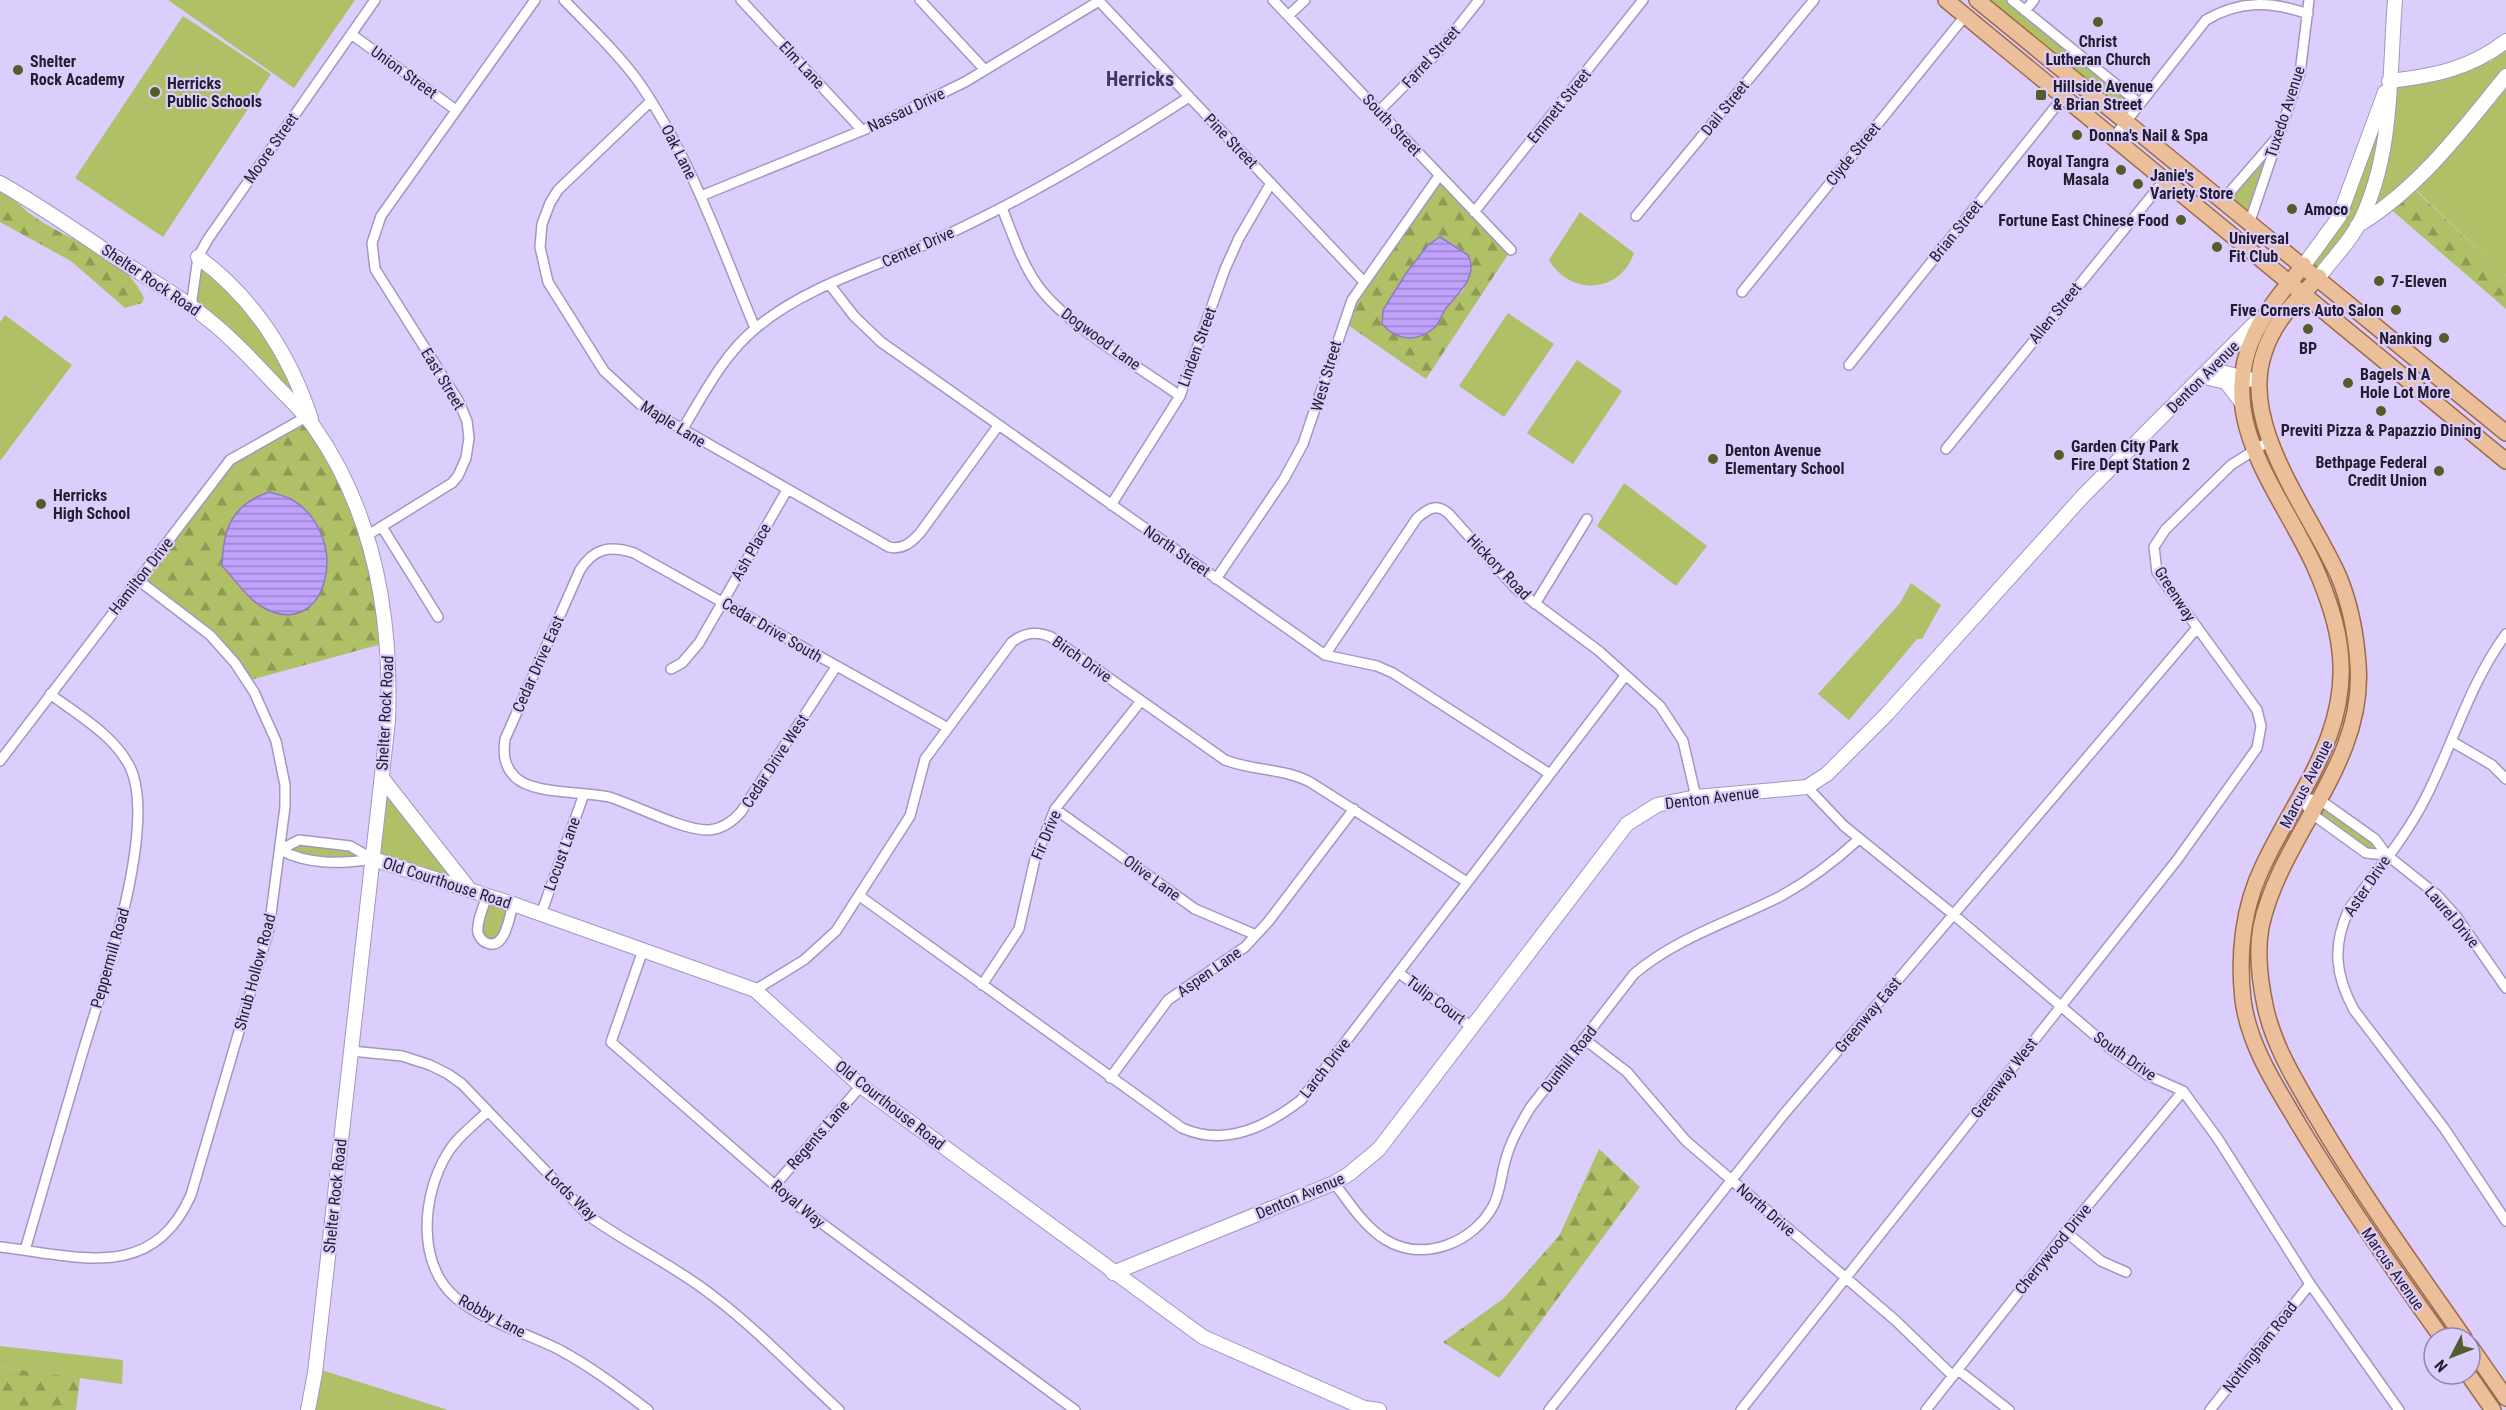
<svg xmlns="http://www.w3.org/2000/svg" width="2506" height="1410" viewBox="0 0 2506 1410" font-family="'Roboto Condensed',sans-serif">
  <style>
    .green { fill: #afc066 }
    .forest { fill: url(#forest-firs); fill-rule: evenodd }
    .water { fill: url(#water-rules); stroke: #907abe; stroke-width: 1.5 }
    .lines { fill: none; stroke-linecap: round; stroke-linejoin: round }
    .street-casing { stroke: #a496c3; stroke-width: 12 }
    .secondary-casing { stroke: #a496c3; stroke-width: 16 }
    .primary-casing { stroke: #9e6b4a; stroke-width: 18 }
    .street { stroke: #fff; stroke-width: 9 }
    .secondary { stroke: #fff; stroke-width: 14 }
    .primary { stroke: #ecbf9b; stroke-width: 15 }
    .poi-dot { fill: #535c2b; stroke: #dbcdfc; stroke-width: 2 }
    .labels { text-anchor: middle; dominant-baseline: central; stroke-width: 4.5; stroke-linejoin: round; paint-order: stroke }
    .poi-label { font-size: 16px; font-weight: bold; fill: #231d2f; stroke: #dbcdfc; text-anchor: start }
    .street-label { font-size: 16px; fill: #231d2f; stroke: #dbcdfc }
    .quarter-label { font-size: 20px; font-weight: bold; fill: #42365c; stroke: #dbcdfc }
  </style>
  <defs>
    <pattern id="forest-firs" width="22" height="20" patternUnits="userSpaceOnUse" patternTransform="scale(1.5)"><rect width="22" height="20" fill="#afc066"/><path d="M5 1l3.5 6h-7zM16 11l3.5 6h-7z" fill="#8e9b54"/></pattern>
    <pattern id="water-rules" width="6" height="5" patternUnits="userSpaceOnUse" patternTransform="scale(1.5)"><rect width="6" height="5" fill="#bfa2fc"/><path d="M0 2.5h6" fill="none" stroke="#9b83cc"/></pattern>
  </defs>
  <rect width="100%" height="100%" fill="#dbcdfc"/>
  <!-- green -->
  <path class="green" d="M168,0H355L294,88Z
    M1977,0H2012L2140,104L2127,121Z
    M183,16L271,74L163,237L75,178Z
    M2506,51V276L2411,185L2311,271L2339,217L2389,81L2487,56L2490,62Z
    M2278,136L2250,221L2223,200Z
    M1580,212L1634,253C1620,294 1570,296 1549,260Z
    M198,257L250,304L313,427L191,307Z
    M1508,313L1554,344L1504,417L1459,386Z
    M5,315L72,365L0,461V322Z
    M1577,360L1622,391L1573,464L1527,433Z
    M1624,483L1707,546L1676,586L1597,526Z
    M1911,583L1941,605L1922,639H1917L1849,720L1818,694L1900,603Z
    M382,778L470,890L373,859L343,863L280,850L299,840L350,846L373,858Z
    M2320,800L2375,839L2387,855L2366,853L2312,814Z
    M487,895L513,904L496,943L479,935Z
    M0,1346L123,1360L122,1384L0,1367Z
    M315,1368L448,1410H308Z"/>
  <!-- forest -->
  <path class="forest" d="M1439,176L1511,250L1426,379L1342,321ZM1440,237L1459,248L1472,268L1463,291L1445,309L1436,327L1383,310L1428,245Z
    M2410,185L2506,276V309L2387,206Z
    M0,189C11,196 19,205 29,213C65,241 124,253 144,298L142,303L125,308L71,261L0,222Z
    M306,417L354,500L389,642L247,681L210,635L138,580L233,456Z
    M1599,1149L1640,1187L1499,1378L1443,1342L1503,1299L1559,1236Z
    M0,1367L80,1378L76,1410H0Z"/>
  <!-- water -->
  <path class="water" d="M1440,237L1468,255C1479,275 1459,293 1447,307C1442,313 1440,322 1435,327C1417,343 1397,341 1382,324L1383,310L1407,272L1428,245Z
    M269,492C276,494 285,496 291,499C354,536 327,642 264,608C246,598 236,580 222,566C223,528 232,505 269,492Z"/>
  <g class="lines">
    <defs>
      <path id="street" d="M564,0C589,26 617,52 638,81C690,156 720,244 755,328
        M741,0L862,130
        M920,0L985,70
        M1098,0L1364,282
        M1273,0L1511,250
        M2012,0L2140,104
        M2025,11L2034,0
        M1288,16L1305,0
        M351,34L456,110
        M651,101L558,190L550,203L542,224L540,247L548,282L604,371L642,406L889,547C902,550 911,543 920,533L998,426
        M1380,110L1438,52L1479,0
        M2114,137L2206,20C2240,0 2271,1 2308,14
        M701,196L883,122L965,82L1099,1
        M2223,200L2275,140
        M1002,208C1012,233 1021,261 1036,283C1064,324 1138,366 1180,396
        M1474,212L1643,0
        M1636,216L1814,0
        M2250,221L2300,73L2309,0
        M830,285L854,316L881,342L1325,655L1377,666L1393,673L1550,774
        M1742,292L1965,16
        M191,307L198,257L208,239L375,0
        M1849,365L2064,96
        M682,430C704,394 723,355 756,328C806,286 873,268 931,242C1022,201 1106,151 1189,97
        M1946,449L2166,178
        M1111,505L1180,396L1225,269L1239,238L1271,183
        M382,527L438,617
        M368,535L452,483L458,476L466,458L469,438L467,421L459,402L375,269L372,243L381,216L535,0
        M1216,579L1284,479L1303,444L1352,300L1439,176
        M1535,604L1587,519
        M2506,634C2470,683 2454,741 2427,795C2407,836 2375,873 2349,909C2332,946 2335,975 2354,1010L2444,1128L2506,1221
        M1325,655L1417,518C1429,508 1437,503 1449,514L1516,589L1599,651L1660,706L1683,741L1696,797
        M836,667L741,812C733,821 722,829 709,830C683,831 636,805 609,797C585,791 533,795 515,777C504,766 503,754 505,739L580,570C594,548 610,545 634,553L948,728
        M671,669L682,663L699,643L787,490
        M2451,741L2492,765L2506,779
        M0,761L230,460L306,417
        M1807,787L1844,826L1954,915L2111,1049L2147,1075L2183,1091L2218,1139L2310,1284L2399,1410
        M2301,798L2320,800L2375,839L2387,855L2437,895L2456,916L2506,988
        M2301,798L2312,814L2366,853L2387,855
        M1055,809L1195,909L1256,935
        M299,840L350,846L373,859C341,864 309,865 280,850Z
        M487,895C484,906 476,922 478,933C479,937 483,942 487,943C505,951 510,915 513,904
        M861,897L1182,1128C1225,1147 1266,1127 1301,1100L1625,676
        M541,914L584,794
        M643,950L611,1042L801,1208L1075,1410
        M1399,973L1473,1028
        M982,985L1019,929L1035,859L1055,809L1141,701
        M755,990L804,960L836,931L910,816L925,759L1012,642C1025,632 1037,631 1051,637L1225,760C1253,771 1283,768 1310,782L1467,882
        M1584,1039L1627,1072L1686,1141L1895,1320L1953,1376
        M351,1051L402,1056L430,1065L448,1074L462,1084L589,1216C629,1245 674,1265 713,1296C758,1330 797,1372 839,1410
        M1110,1078L1168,1000L1245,947L1268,922L1354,809
        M488,1111C474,1125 456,1138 447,1154C422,1195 416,1264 456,1298C485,1322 524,1332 558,1349C590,1366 619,1388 648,1410
        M1334,1183C1350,1203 1364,1227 1386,1240C1424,1263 1474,1242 1493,1206C1500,1194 1501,1176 1505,1162C1510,1142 1520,1125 1530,1108L1634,974C1676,938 1732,921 1781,896C1810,880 1835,861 1859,839
        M775,1185L861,1086
        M2066,1232L2101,1261L2126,1272
        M0,1247C78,1256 152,1283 191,1195L269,929L285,807V785L276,741L254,692L235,663L210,635L138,580
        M25,1250C44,1186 62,1122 81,1058C100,993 159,828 130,767C114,735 78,715 50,694
        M1958,1370L2009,1410
        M1549,1410L1784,1114L2197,628
        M1741,1410L2177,860L2257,748L2261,726L2257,710L2157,572L2154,547L2165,530L2231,465L2269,441
        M1926,1410L2066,1232L2183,1091
        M2210,1410L2310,1284"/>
      <path id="secondary" d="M2389,81C2433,76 2470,69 2506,41
        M0,183C41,206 79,233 118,259C149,279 181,297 209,320C232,338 251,359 271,380C285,395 302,410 314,427C375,514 392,617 388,721L315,1373L308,1410
        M2357,226C2418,189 2462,131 2506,76
        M198,257C253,297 290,355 311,419
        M2304,265L2339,217L2385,92
        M2319,277C2332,259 2350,242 2360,222C2394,153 2389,74 2395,0
        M2205,376L2221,372L2253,380
        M2209,378L2226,382L2242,403
        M382,778L470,890
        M373,859L513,904L755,990L861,1086L1203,1337L1364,1408L1379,1410
        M1113,1273L1334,1183L1349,1174L1379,1149L1627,824L1657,805L1696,797L1807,787L1827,774L1887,714L2083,496L2259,319"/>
      <path id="primary" d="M1946,0L2506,461
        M1977,0L2506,433
        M2304,265C2286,287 2268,307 2255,333C2213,419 2280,491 2314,565C2326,592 2337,621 2340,651C2350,734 2296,795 2263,866C2243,907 2238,955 2243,1000C2249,1046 2276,1086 2299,1125C2343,1198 2392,1268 2442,1338
        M2319,277C2296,300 2274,321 2264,353C2239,426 2311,513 2339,577C2350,604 2356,635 2358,664C2366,765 2281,834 2261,927C2256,954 2260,983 2266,1010C2275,1048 2296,1082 2316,1116C2361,1193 2413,1265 2464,1338
        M2470,1346L2506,1398
        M2468,1374L2493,1410"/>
    </defs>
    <!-- street casing -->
    <use href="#street" class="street-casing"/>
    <!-- secondary casing -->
    <use href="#secondary" class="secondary-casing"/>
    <!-- primary casing -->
    <use href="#primary" class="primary-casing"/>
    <!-- street -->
    <use href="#street" class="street"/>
    <!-- secondary -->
    <use href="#secondary" class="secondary"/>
    <!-- primary -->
    <use href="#primary" class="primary"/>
  </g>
  <!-- markers -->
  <g class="poi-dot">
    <circle cx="2098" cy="22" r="6"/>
    <circle cx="18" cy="70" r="6"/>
    <circle cx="155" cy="92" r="6"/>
    <rect x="2035" y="89" width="12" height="12" rx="3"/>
    <circle cx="2077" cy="135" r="6"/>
    <circle cx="2121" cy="170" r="6"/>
    <circle cx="2138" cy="184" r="6"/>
    <circle cx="2292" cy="209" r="6"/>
    <circle cx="2181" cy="220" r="6"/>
    <circle cx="2217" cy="247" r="6"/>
    <circle cx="2379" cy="281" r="6"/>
    <circle cx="2396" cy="310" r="6"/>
    <circle cx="2308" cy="329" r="6"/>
    <circle cx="2444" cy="338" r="6"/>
    <circle cx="2348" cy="383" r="6"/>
    <circle cx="2381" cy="411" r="6"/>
    <circle cx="2059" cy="455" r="6"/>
    <circle cx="1713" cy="459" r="6"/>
    <circle cx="2439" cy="471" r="6"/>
    <circle cx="41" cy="504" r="6"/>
  </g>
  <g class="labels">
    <!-- poi labels -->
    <g class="poi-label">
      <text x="2098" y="41" text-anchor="middle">Christ<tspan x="2098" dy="18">Lutheran Church</tspan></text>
      <text x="30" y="61">Shelter<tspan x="30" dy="18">Rock Academy</tspan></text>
      <text x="167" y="83">Herricks<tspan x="167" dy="18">Public Schools</tspan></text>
      <text x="2053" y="86">Hillside Avenue<tspan x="2053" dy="18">&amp; Brian Street</tspan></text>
      <text x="2089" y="135">Donna's Nail &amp; Spa</text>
      <text x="2109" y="161" text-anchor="end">Royal Tangra<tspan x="2109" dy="18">Masala</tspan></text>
      <text x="2150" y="175">Janie's<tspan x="2150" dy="18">Variety Store</tspan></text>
      <text x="2304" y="209">Amoco</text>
      <text x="2169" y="220" text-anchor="end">Fortune East Chinese Food</text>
      <text x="2229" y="238">Universal<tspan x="2229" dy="18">Fit Club</tspan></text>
      <text x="2391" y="281">7-Eleven</text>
      <text x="2384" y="310" text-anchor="end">Five Corners Auto Salon</text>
      <text x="2432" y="338" text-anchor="end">Nanking</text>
      <text x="2308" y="348" text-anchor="middle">BP</text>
      <text x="2360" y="374">Bagels N A<tspan x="2360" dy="18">Hole Lot More</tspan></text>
      <text x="2381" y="430" text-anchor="middle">Previti Pizza &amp; Papazzio Dining</text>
      <text x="2071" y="446">Garden City Park<tspan x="2071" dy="18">Fire Dept Station 2</tspan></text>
      <text x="1725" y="450">Denton Avenue<tspan x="1725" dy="18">Elementary School</tspan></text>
      <text x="2427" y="462" text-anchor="end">Bethpage Federal<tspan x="2427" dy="18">Credit Union</tspan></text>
      <text x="53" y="495">Herricks<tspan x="53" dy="18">High School</tspan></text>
    </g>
    <!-- street labels -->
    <g class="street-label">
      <text transform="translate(1431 57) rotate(-48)">Farrel Street</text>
      <text transform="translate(802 65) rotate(47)">Elm Lane</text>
      <text transform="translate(404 72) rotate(36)">Union Street</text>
      <text transform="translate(1559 106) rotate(-51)">Emmett Street</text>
      <text transform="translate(1725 108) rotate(-51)">Dail Street</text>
      <text transform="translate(906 110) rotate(-25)">Nassau Drive</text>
      <text transform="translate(2285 112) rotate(-72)">Tuxedo Avenue</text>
      <text transform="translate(1392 125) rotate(47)">South Street</text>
      <text transform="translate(1231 141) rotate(46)">Pine Street</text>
      <text transform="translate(271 148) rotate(-55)">Moore Street</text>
      <text transform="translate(679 152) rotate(63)">Oak Lane</text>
      <text transform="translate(1853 154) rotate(-51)">Clyde Street</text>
      <text transform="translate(1956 231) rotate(-51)">Brian Street</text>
      <text transform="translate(918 247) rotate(-24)">Center Drive</text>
      <text transform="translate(151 280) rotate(34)">Shelter Rock Road</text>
      <text transform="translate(2055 313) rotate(-51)">Allen Street</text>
      <text transform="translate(1101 339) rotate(36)">Dogwood Lane</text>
      <text transform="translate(1197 347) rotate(-70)">Linden Street</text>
      <text transform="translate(1326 376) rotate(-74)">West Street</text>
      <text transform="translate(2203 377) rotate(-45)">Denton Avenue</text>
      <text transform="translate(443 379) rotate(59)">East Street</text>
      <text transform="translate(673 424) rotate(32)">Maple Lane</text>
      <text transform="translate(1177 551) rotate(35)">North Street</text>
      <text transform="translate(751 552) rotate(-60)">Ash Place</text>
      <text transform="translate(1499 567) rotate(46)">Hickory Road</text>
      <text transform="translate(141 576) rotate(-52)">Hamilton Drive</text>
      <text transform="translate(2175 594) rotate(57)">Greenway</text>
      <text transform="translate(772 630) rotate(30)">Cedar Drive South</text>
      <text transform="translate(1082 659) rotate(35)">Birch Drive</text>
      <text transform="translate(538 664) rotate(-66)">Cedar Drive East</text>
      <text transform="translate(385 713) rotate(-87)">Shelter Rock Road</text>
      <text transform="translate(775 761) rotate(-57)">Cedar Drive West</text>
      <text transform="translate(2306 784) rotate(-63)">Marcus Avenue</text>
      <text transform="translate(1712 798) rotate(-7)">Denton Avenue</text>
      <text transform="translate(1046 835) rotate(-67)">Fir Drive</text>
      <text transform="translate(562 854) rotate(-70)">Locust Lane</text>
      <text transform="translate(1152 878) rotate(36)">Olive Lane</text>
      <text transform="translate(447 883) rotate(18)">Old Courthouse Road</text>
      <text transform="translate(2367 886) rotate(-56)">Aster Drive</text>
      <text transform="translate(2452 917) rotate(50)">Laurel Drive</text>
      <text transform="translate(110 958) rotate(-74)">Peppermill Road</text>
      <text transform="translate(255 972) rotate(-75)">Shrub Hollow Road</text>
      <text transform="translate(1209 972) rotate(-35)">Aspen Lane</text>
      <text transform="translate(1436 1000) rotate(37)">Tulip Court</text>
      <text transform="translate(1868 1015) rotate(-50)">Greenway East</text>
      <text transform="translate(2125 1056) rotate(35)">South Drive</text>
      <text transform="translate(1569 1059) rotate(-52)">Dunhill Road</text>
      <text transform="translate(1325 1068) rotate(-52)">Larch Drive</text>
      <text transform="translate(2004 1078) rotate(-52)">Greenway West</text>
      <text transform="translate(890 1105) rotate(38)">Old Courthouse Road</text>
      <text transform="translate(818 1135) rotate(-49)">Regents Lane</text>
      <text transform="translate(571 1195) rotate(44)">Lords Way</text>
      <text transform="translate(335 1196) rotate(-84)">Shelter Rock Road</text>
      <text transform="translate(1300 1196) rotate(-23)">Denton Avenue</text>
      <text transform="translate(798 1204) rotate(40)">Royal Way</text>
      <text transform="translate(1766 1210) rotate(41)">North Drive</text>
      <text transform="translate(2053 1249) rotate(-51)">Cherrywood Drive</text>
      <text transform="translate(2393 1269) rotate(55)">Marcus Avenue</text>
      <text transform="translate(492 1316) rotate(28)">Robby Lane</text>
      <text transform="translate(2260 1347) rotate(-52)">Nottingham Road</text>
    </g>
    <!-- quarter labels -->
    <g class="quarter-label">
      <text x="1140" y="79">Herricks</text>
    </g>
  </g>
  <!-- north arrow -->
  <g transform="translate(2452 1356) rotate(228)"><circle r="28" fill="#dbcdfc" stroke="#9187aa" stroke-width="1.5"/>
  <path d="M0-4.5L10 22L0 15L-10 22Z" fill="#535c2b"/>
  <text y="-9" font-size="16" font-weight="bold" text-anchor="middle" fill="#231d2f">N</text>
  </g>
</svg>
